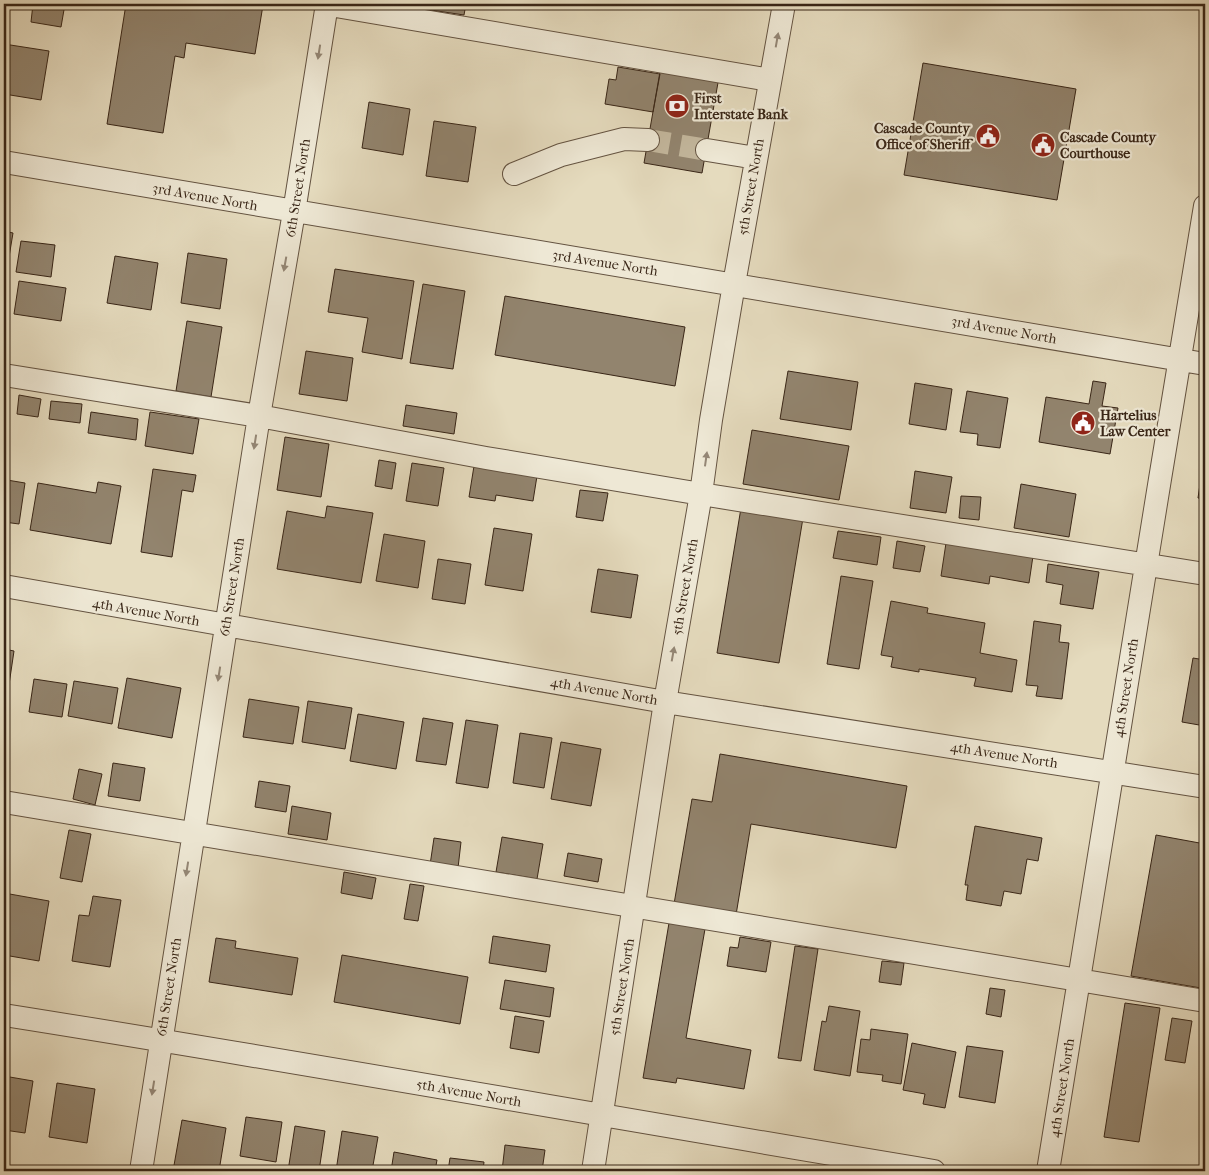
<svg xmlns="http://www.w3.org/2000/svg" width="1209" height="1175" viewBox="0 0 1209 1175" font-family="'IM FELL French Canon',serif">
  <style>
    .building { fill: #92846e; stroke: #392617 }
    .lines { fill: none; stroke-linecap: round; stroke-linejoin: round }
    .minor-tunnel { stroke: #c3b79d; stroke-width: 22; stroke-dasharray: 22 11; stroke-linecap: butt }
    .minor-casing { stroke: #645341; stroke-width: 24 }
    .minor { stroke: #eee8d5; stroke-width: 22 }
    .oneway { fill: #948776 }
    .labels { text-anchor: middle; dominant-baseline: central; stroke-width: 4.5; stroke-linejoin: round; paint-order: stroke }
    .poi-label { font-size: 14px; font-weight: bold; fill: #392617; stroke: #eee8d5; text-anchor: start }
    .street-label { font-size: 14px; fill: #392617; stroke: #eee8d5 }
  </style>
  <rect width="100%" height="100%" fill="#e5dbbe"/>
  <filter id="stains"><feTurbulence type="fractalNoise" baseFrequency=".004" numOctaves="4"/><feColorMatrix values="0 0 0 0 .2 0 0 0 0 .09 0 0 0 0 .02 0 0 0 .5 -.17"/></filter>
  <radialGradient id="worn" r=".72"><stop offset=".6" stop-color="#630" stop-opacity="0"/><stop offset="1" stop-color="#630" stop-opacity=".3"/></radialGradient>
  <!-- building -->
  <path class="building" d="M33,4H65L61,27L31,22Z
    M126,4L263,5L255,54L186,43L184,58L175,56L163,133L107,124Z
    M391,4H466L464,15Z
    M480,4H500L499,7Z
    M4,44L49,51L41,100L4,94Z
    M923,63L1076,89L1057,200L904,175Z
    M661,66L719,77L702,173L644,163Z
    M618,67L660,74L653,112L605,104L609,79L616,80Z
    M369,102L410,109L403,155L362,148Z
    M434,121L476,127L468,182L426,176Z
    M4,231L13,233L7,269H4Z
    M21,241L55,245L51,277L16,272Z
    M188,253L227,259L220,309L181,303Z
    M115,256L158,263L151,310L107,303Z
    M335,269L414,281L402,359L362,352L368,318L328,312Z
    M19,281L66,288L61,321L14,314Z
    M423,284L465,291L453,369L410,363Z
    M505,296L685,327L675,386L495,355Z
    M187,321L222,327L211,397L176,391Z
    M306,351L353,358L347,401L299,394Z
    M788,371L858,382L851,430L780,419Z
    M1093,381L1106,383L1102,406L1118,408L1110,454L1039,442L1046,397L1089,404Z
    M915,383L952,389L946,430L909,424Z
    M4,386L8,387L5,407H4Z
    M967,391L1008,398L1000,448L977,445L978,434L960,432Z
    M19,395L41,399L38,417L17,414Z
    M51,401L82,404L80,423L49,419Z
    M406,405L457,413L454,434L403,426Z
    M91,412L138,419L136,440L88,433Z
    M150,412L199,419L193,454L145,446Z
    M752,430L849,446L839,500L743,484Z
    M285,437L329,444L321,497L277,490Z
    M1205,450V499L1198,498Z
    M379,460L396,463L392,489L375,486Z
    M412,463L444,468L438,506L406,501Z
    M474,466L537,476L533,501L496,495L495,501L469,497Z
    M153,469L196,475L193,492L182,490L172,557L141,552Z
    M915,471L952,477L946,513L910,508Z
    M7,480L25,483L19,524L4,522V488H6Z
    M98,482L121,486L111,544L30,530L38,483L96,493Z
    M1021,484L1076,494L1069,537L1014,528Z
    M580,490L608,493L603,521L576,517Z
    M961,496L981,497L979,520L959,518Z
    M327,506L373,513L361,583L277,569L287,511L325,518Z
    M741,508L803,518L779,663L717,653Z
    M494,528L532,534L523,591L485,585Z
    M838,531L881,537L877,565L833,558Z
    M384,534L425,541L418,588L376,581Z
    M897,541L925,546L920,572L893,568Z
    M946,543L1033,556L1029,583L990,576L989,584L941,576Z
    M438,559L471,564L465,604L432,599Z
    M1048,564L1099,572L1093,609L1060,604L1063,585L1046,582Z
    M598,569L638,575L631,618L591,612Z
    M841,576L873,581L859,669L827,664Z
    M891,601L928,608L927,613L985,623L980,653L1017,660L1012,692L974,686L976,678L919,669V672L891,667L893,657L881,655Z
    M1034,621L1061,625L1059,642L1069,643L1062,699L1036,696L1038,686L1026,685Z
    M4,649L14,651L7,698H4Z
    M1193,658L1205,660V726L1182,722Z
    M127,678L181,688L172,738L118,728Z
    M34,679L67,684L62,717L29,712Z
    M74,681L118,688L112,724L68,716Z
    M249,699L299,707L293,744L243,737Z
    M308,701L352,708L345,749L302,742Z
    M358,714L404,722L396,769L350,761Z
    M423,718L453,723L446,765L416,761Z
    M466,720L498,725L488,788L456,783Z
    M520,733L552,738L544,788L513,783Z
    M561,742L601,749L591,806L551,799Z
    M720,754L907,786L896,848L751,824L736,915L674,904L692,799L712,802Z
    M113,763L145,768L140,801L108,796Z
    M79,769L102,774L95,805L73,799Z
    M259,781L290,786L286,812L255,807Z
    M292,806L331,813L327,840L288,834Z
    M975,826L1042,838L1038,861L1027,859L1021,894L1004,891L1001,906L966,900L968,885H965Z
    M69,830L91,834L82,882L60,878Z
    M1156,835L1205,844V961L1201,988L1131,976Z
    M502,837L543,844L537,879L496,872Z
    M434,838L461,842L458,868L430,865Z
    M568,853L602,859L598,882L564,876Z
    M344,872L376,878L372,899L341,893Z
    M410,884L424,886L418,921L404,919Z
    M4,893L49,901L39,961L4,955Z
    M93,896L121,900L110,967L72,961L79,915L89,916Z
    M669,923L705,929L686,1038L751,1050L744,1089L677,1078L676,1083L643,1078Z
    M493,936L550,945L546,972L489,963Z
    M740,937L771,942L766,972L727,966L730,947L738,948Z
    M216,938L236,941L235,948L298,958L292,995L209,982Z
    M795,946L818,949L801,1061L778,1058Z
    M342,955L468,977L460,1024L334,1002Z
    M882,961L904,963L901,985L879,982Z
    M505,980L554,988L550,1017L500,1009Z
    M990,988L1005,990L1001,1017L986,1014Z
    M1125,1003L1160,1008L1139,1142L1104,1137Z
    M829,1006L860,1011L850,1076L814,1070L822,1021L826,1022Z
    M515,1016L544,1021L539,1053L510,1048Z
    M1172,1018L1192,1021L1185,1063L1165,1060Z
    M871,1029L908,1034L901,1084L882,1081L883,1075L857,1072L861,1039L870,1040Z
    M912,1043L956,1052L945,1108L923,1104L925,1094L903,1090Z
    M967,1046L1003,1051L995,1103L959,1097Z
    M4,1076L33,1081L25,1133L4,1130Z
    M57,1083L95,1089L87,1143L49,1137Z
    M246,1117L282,1122L276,1162L240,1156Z
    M182,1120L226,1128L219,1171H173Z
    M295,1126L325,1131L319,1171H288Z
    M342,1131L378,1137L372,1171H336Z
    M505,1145L545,1150L542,1171H502Z
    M394,1152L437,1160L435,1171H391Z
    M450,1158L484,1162L483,1171H448Z
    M15,1168L41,1171H14Z"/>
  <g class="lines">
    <!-- minor-tunnel -->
    <path class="minor-tunnel" d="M648,140L707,150"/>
    <defs>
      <path id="minor" d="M324,4L770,80
        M707,150L756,158
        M4,162L1205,364
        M514,174L561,155L624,139L648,140
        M4,375L259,416L486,458L701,494L1205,574
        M4,586L665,702L1205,787
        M4,802L1205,1001
        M4,1015C314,1064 624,1120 934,1171
        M141,1171L259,416L294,212L327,4
        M593,1171L665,702L701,494L711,420L734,284L784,4
        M1048,1171L1160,479L1205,206"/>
    </defs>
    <!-- minor casing -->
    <use href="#minor" class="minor-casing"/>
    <!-- minor -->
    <use href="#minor" class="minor"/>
  </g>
  <!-- one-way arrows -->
  <defs><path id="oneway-solid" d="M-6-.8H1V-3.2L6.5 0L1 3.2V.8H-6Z" transform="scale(1.25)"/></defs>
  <g class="oneway">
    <use href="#oneway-solid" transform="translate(777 40) rotate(-80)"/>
    <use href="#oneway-solid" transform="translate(319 52) rotate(99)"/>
    <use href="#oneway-solid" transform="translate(285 264) rotate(100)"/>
    <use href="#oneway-solid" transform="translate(255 442) rotate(99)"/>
    <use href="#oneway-solid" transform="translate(706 459) rotate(-82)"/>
    <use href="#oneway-solid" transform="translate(673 654) rotate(-80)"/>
    <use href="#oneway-solid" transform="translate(219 674) rotate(99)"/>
    <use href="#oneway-solid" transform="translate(187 869) rotate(99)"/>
    <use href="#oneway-solid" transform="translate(153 1088) rotate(99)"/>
  </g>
  <!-- icons -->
  <defs>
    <symbol id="bank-disc" viewBox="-11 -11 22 22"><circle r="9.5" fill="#8f2418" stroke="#eee8d5"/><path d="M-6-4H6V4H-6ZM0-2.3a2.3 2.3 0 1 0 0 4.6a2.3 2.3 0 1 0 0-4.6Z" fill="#fff"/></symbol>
    <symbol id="civic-disc" viewBox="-11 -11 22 22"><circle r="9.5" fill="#8f2418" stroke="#eee8d5"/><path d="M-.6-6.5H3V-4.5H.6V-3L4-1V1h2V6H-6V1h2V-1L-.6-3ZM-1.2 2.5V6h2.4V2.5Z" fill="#fff"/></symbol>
  </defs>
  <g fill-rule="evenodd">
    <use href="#bank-disc" x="663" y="92" width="28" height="28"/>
    <use href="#civic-disc" x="974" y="122" width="28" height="28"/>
    <use href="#civic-disc" x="1029" y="131" width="28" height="28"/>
    <use href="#civic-disc" x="1069" y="409" width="28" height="28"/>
  </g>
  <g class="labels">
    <!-- poi labels -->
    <g class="poi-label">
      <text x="694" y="98">First<tspan x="694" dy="16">Interstate Bank</tspan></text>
      <text x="970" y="128" text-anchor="end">Cascade County<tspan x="970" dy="16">Office of Sheriff</tspan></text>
      <text x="1060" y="137">Cascade County<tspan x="1060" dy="16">Courthouse</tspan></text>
      <text x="1100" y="415">Hartelius<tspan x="1100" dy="16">Law Center</tspan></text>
    </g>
    <!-- street labels -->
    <g class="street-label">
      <text transform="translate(751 187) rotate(-80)">5th Street North</text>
      <text transform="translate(298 188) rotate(-81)">6th Street North</text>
      <text transform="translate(205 197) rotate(10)">3rd Avenue North</text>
      <text transform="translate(605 263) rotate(9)">3rd Avenue North</text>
      <text transform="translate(1004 330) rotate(10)">3rd Avenue North</text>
      <text transform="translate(232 587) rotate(-81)">6th Street North</text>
      <text transform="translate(685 587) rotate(-80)">5th Street North</text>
      <text transform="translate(146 612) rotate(10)">4th Avenue North</text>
      <text transform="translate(1126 688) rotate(-81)">4th Street North</text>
      <text transform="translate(604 691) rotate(10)">4th Avenue North</text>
      <text transform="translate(1004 755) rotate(9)">4th Avenue North</text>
      <text transform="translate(169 987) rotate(-81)">6th Street North</text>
      <text transform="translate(622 987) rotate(-81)">5th Street North</text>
      <text transform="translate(1062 1088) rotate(-81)">4th Street North</text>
      <text transform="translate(469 1093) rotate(10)">5th Avenue North</text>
    </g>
  </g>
  <!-- margin -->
  <rect width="1209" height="1175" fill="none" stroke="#e5dbbe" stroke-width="20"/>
  <rect x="5" y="5" width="1199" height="1165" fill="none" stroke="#392617" stroke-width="2.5"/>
  <rect x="10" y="10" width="1189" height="1155" fill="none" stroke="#392617"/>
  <rect width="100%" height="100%" filter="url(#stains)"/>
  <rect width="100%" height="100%" fill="url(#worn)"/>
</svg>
